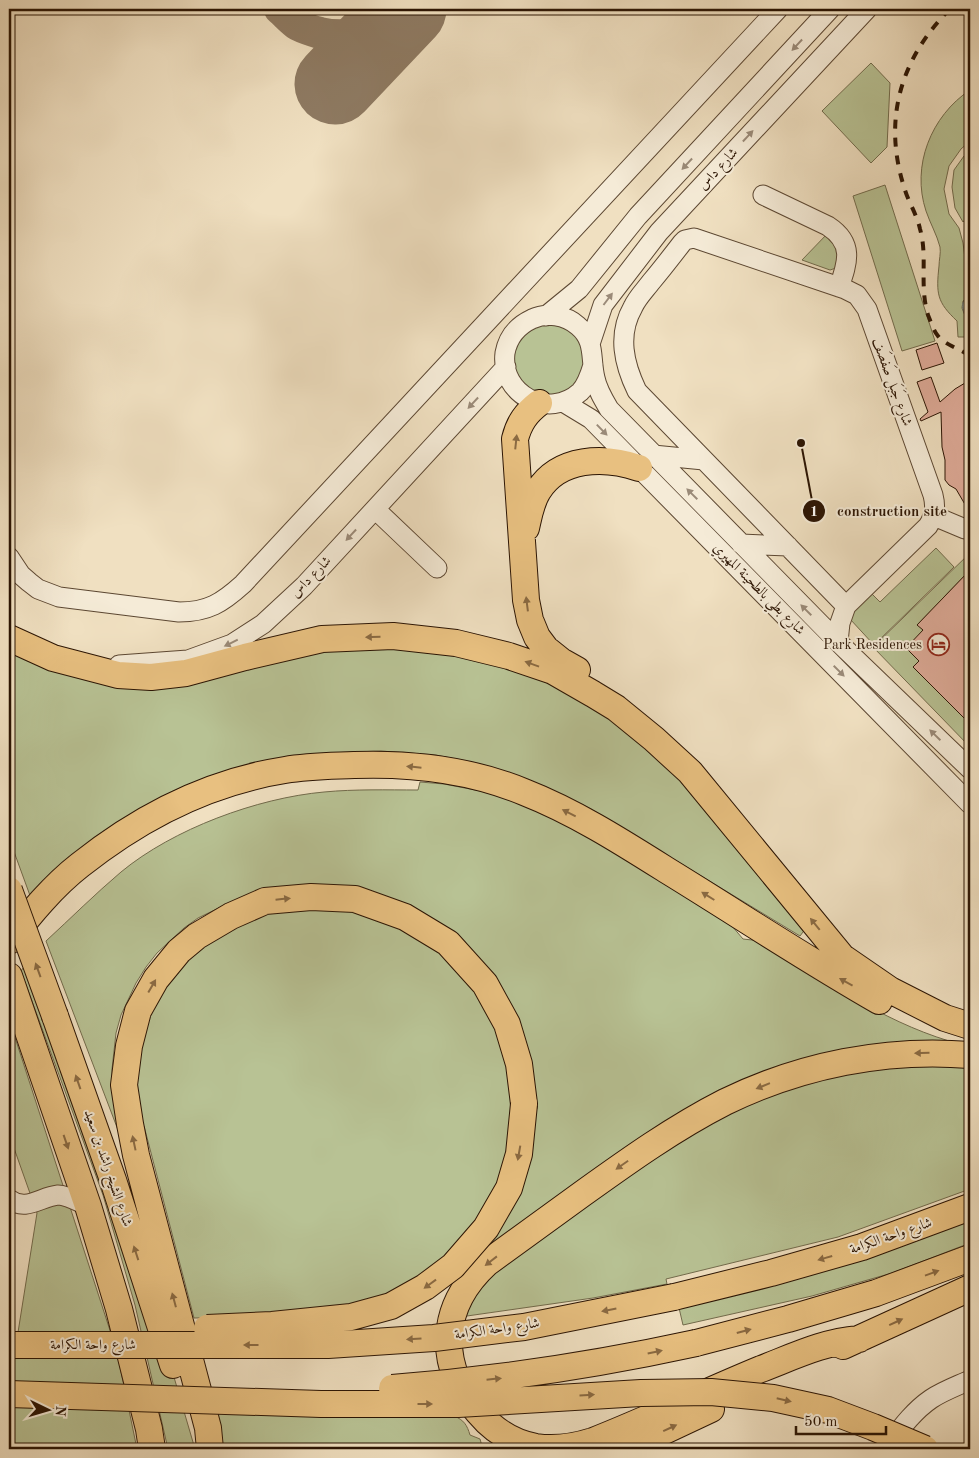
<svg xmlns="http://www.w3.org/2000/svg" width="979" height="1458" viewBox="0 0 979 1458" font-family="'Old Standard TT',Amiri,serif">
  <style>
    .green { fill: #b8c294; stroke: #726b4c }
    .water { fill: #9dbbbb; stroke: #6f7871 }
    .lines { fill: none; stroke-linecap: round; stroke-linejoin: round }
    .taxiway { stroke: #8e7a62; stroke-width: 32 }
    .runway { stroke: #8e7a62; stroke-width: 81 }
    .building { fill: #e0ac9a; stroke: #2b1403 }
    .minor-casing { stroke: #5c4732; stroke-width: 21 }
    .highway-casing { stroke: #2b1403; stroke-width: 28 }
    .minor { stroke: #f5ebd7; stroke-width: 19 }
    .highway { stroke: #e8c080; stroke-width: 26 }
    .rail { stroke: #2b1403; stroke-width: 4; stroke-dasharray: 9 9; stroke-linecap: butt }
    .highway-bridge-casing { stroke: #2b1403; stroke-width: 28; stroke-linecap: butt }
    .highway-bridge { stroke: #e8c080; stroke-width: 26 }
    .oneway { fill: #9a8a78 }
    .oneway2 { fill: #8a6a42 }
    .labels { text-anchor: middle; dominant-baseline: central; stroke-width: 4; stroke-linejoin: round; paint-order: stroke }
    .street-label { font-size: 14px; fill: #2b1403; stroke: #f5ebd7 }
    .poi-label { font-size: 14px; fill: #2b1403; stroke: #f5ebd7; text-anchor: end }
    .leader { fill: none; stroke: #2b1403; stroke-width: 2 }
    .callout-dot { fill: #2b1403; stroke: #f5ebd7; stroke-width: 2 }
    .mark-label { font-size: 15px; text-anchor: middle; font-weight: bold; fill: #fff }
    .callout-label { font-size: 15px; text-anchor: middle; font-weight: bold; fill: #2b1403; stroke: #f5ebd7; stroke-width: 4; stroke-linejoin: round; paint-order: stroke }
  </style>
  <rect width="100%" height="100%" fill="#f0e0c1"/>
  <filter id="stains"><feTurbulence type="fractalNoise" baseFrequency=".004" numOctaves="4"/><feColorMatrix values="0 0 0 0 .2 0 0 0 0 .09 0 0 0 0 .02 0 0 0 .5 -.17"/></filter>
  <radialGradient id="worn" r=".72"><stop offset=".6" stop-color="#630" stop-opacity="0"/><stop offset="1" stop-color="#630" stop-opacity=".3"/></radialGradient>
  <!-- green -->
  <path class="green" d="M871,63L890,83L887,147L871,163L822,111Z
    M970,90V141L961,149L949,166L944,189L949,214L959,228L963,243L966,266L970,278V290L968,296L963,301L962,308L969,326V329L966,337H958L957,321C937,302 936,294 939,266C939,260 941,253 940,247C937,235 930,223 926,211C911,166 931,116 970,90Z
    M970,150V214L963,222L955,208L952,187L954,170L964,156Z
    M885,185L935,341L902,351L853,196Z
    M828,233L841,245L836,268L830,270L802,260Z
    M513 359a36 36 0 1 1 72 0a36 36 0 1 1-72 0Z
    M936,548L954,567L874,645L850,619L851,612L870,592L880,602Z
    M970,553V570L918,624L923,630L919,661L913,667L970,724V747L873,647Z
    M375,647L475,658L528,675L554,686L605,713L670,765L806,928L800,936L591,809L544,786L493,768L465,761L436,755L381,751L327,753L272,762L32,901L9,838V652L47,669L277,660L327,651Z
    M420,782L444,784L491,793L558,817L732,926L743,939L761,941C822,978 880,1020 949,1041L817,1058L479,1257L490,1243L526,1050L414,913L229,903L198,918L184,928L157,953L146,967L136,983L121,1015L116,1033L112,1069V1087L118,1130L46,941C71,918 95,894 121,872C173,829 257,798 324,792C355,789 387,790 418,790Z
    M279,910H347L383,920L434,947L474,988L493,1020L510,1072L512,1124L501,1176L484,1211L434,1268L386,1296L345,1307L245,1317L194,1318L144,1126L139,1123L134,1094L142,1028L178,967L232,925Z
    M30,958L152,1302L195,1449H168L135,1305L103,1195L21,971Z
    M9,1019L117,1352L137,1449H11L9,1445V1389L37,1213L9,1134Z
    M970,1065V1189L838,1237L666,1279L667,1284L593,1298L460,1317L470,1291L605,1187L741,1106L857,1066Z
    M970,1209V1243L892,1273L812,1296L683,1325L676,1295Z
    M213,1408L454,1416C464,1420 467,1425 470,1435L480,1439L482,1446C494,1442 494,1443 505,1449H221Z"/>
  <!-- water -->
  <path class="water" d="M968,296H970V340L966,337C967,335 969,332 969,329C971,316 954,308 968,296Z"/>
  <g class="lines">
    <!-- taxiway -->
    <path class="taxiway" d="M280,9C286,14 292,21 298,25C304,28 313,31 320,33C355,41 373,28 402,13"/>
    <!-- runway -->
    <path class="runway" d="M335,84L406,9"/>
  </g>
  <!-- building -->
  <path class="building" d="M937,343L944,363L922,370L916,350Z
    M931,377L940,402L955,389L970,380V461L968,462L966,470L967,477L970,481V513L956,489L949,485L945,480V460L942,447L941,412L921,421L920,419L928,412L917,382Z
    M970,570V643L966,648L970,652V724L913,667L919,661L906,648L923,630L917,625Z"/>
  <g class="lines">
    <defs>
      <path id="minor" d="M763,195L828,226C854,243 848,262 839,287
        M694,238L845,289L857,295L867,309L933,495C936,507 935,515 928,526L846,606L637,391C624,364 617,335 633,307C637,298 645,290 651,282C662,269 672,256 682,243L685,240Z
        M546,316L579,289L638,216L830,9
        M590,344L603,305L659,232L867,9
        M593,365C590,375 587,385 580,392C549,420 500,395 505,353C508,337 517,326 532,319C546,312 566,315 578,326C596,341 590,358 595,378C597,389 603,399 609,409L838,642L970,769
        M563,402L591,419L970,804
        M653,455L704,460
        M375,509L437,568
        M934,516L965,529L970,530
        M741,544L788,546
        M9,557L21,575L29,582L38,589L59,597L179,612C208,612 222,603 243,584L778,9
        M838,642L840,623L846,606
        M119,665L188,660L232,644L263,624L304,586L506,367
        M9,1199C26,1212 40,1197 58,1195C67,1195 79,1202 88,1206
        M885,1449C899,1431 912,1412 931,1399C943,1391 957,1386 970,1380"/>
      <path id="highway" d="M539,403C526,413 519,423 515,439L526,600L530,620L537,637L546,649L561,661L577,670
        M526,528C529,515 531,502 538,491C559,457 604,456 639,468
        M9,638L53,658L118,675L151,677L186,673L245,657L322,639L393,636L456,643L509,656L553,671L593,694L616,708L654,739L690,772L842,957L890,990L945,1018L970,1026
        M9,941C30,914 53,886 80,865C139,818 209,782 285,770C308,766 331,766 354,765C411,763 471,770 524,792C575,812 622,842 668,871C738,914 807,960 879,1001
        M9,976L88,1206L119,1309L149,1429L152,1449
        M55,1016L113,1180L173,1365
        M674,1297L771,1273L862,1247L970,1207
        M859,1339C823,1342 795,1356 761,1369C705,1392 649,1419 593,1441C574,1447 556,1450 536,1447C513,1443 493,1430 478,1412C436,1364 440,1306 487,1263C519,1240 550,1217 582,1194C628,1161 674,1128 725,1102C801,1065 886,1048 970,1055
        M696,1343L788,1319L876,1293L970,1258
        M843,1346L970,1288
        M210,1449L208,1428L136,1155L130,1124L124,1085L129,1046L138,1011L156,979L179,951L197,936L231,916L265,901L311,897L355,899L405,917L448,943L485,984L507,1024L519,1064L524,1104
        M626,1449L711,1409"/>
    </defs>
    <!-- minor casing -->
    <use href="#minor" class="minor-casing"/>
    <!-- highway casing -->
    <use href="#highway" class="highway-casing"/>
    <!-- minor -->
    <use href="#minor" class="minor"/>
    <!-- highway -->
    <use href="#highway" class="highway"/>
    <!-- rail -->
    <path class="rail" d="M950,9C900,59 882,121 905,190C909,203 917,215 920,229C928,257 919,285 928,315C931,322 933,330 938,336C945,345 961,349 970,356"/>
    <defs>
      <path id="highway-bridge" d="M9,890L55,1016
        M207,1328L272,1325L351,1317L391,1306L425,1287L453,1266L486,1228L509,1188L519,1154L524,1104
        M9,1345H328L434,1338L524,1327L674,1297
        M392,1388C496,1380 595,1365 696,1343
        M9,1394L321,1404H458L641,1393L711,1392L773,1398L828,1410L873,1427L925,1449"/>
    </defs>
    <!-- highway-bridge casing -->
    <use href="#highway-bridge" class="highway-bridge-casing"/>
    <!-- highway-bridge -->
    <use href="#highway-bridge" class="highway-bridge"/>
  </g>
  <!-- one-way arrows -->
  <defs><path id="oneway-solid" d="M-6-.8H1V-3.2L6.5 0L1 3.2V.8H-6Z" transform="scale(1.25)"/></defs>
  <g class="oneway">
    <use href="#oneway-solid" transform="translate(797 45) rotate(133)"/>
    <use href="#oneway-solid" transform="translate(748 136) rotate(-47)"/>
    <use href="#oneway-solid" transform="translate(687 164) rotate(133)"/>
    <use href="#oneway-solid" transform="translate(608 299) rotate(-53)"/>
    <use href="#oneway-solid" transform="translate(473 403) rotate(133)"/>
    <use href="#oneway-solid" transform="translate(602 430) rotate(46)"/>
    <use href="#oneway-solid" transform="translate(692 494) rotate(-135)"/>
    <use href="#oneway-solid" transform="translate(351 535) rotate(133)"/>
    <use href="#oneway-solid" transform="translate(806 610) rotate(-135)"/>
    <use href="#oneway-solid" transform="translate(231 643) rotate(154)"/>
    <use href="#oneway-solid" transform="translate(839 671) rotate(45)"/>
    <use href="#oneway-solid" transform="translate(935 735) rotate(-136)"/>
  </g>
  <g class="oneway2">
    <use href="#oneway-solid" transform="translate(516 442) rotate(-84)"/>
    <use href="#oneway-solid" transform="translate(527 604) rotate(-97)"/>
    <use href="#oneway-solid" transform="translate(373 637) rotate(178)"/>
    <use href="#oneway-solid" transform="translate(532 664) rotate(-160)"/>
    <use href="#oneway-solid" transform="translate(414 767) rotate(-174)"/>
    <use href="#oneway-solid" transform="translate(569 813) rotate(-153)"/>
    <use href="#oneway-solid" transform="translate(708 896) rotate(-148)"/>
    <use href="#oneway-solid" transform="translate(283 899) rotate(-6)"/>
    <use href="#oneway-solid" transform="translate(815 924) rotate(-129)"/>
    <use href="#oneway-solid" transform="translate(38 970) rotate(-110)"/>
    <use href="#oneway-solid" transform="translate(846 982) rotate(-151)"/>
    <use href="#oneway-solid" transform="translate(152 986) rotate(-60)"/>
    <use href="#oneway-solid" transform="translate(922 1053) rotate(179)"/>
    <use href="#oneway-solid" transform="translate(78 1082) rotate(-109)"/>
    <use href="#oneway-solid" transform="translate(763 1086) rotate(158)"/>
    <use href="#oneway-solid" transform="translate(66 1142) rotate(71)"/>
    <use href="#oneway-solid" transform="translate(134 1143) rotate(-102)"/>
    <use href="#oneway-solid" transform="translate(519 1153) rotate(100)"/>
    <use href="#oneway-solid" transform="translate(622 1165) rotate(145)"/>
    <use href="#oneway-solid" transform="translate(136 1253) rotate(-108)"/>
    <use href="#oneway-solid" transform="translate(825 1258) rotate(164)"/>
    <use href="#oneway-solid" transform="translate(491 1261) rotate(142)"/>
    <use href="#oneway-solid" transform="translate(932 1273) rotate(-20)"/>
    <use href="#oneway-solid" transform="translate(430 1284) rotate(144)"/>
    <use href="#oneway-solid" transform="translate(174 1300) rotate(-105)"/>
    <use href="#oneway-solid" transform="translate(609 1310) rotate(169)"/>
    <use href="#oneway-solid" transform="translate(896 1322) rotate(-25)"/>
    <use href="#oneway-solid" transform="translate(744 1331) rotate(-15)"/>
    <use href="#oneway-solid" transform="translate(414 1339) rotate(176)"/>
    <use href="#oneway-solid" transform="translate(251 1345) rotate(-180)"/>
    <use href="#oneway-solid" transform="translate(655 1352) rotate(-12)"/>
    <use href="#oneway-solid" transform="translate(494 1379) rotate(-6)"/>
    <use href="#oneway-solid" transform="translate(587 1395) rotate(-3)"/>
    <use href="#oneway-solid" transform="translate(784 1400) rotate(13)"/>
    <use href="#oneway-solid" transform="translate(425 1404)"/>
    <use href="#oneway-solid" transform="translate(670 1428) rotate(-25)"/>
  </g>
  <!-- icons -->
  <defs>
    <symbol id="hotel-ring" viewBox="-11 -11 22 22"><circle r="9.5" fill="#f5ebd7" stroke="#8f2418" stroke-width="1.5"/><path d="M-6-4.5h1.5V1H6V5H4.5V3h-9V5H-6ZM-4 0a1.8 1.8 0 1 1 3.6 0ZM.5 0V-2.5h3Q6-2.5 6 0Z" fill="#8f2418"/></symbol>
  </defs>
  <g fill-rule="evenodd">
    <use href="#hotel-ring" x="926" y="632" width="25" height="25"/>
  </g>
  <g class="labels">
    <!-- street labels -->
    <g class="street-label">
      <text transform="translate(718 169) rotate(-47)">شارع داس</text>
      <text transform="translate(892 382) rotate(70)">شارع جَبَل صَفصَف</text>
      <text transform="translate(311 577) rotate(-46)">شارع داس</text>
      <text transform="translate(759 589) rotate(45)">شارع بطي بالطحينة المهيري</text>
      <text transform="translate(108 1168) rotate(71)">شارع الشيخ راشد بن سعيد</text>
      <text transform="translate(891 1236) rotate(-19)">شارع واحة الكرامة</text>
      <text transform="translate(497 1329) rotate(-8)">شارع واحة الكرامة</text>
      <text x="93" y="1345">شارع واحة الكرامة</text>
    </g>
    <!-- poi labels -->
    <g class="poi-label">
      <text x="922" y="645">Park Residences</text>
    </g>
  </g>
  <!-- callouts -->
  <path class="leader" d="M801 443L814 511"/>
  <g class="callout-dot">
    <circle cx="801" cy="443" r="5"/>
    <circle cx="814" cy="511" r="12"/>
  </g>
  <g class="mark-label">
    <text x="814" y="516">1</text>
  </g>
  <g class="callout-label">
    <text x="892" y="516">construction site</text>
  </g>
  <!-- margin -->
  <rect width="979" height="1458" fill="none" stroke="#f0e0c1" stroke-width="30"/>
  <rect x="10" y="10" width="959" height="1438" fill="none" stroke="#2b1403" stroke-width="2.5"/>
  <rect x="15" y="15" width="949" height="1428" fill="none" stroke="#2b1403"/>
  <!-- north arrow -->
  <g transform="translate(48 1410) rotate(95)" stroke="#f5ebd7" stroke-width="4" paint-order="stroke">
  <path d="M0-4L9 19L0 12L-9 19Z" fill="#2b1403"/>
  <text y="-8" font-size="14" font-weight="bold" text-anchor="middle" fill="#2b1403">N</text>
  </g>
  <!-- scale -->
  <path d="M796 1426v8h90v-8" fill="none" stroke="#2b1403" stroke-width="2.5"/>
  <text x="804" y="1426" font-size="15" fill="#2b1403" stroke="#f5ebd7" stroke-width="4" paint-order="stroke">50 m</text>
  <rect width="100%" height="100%" filter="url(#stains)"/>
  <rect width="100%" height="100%" fill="url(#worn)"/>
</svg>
